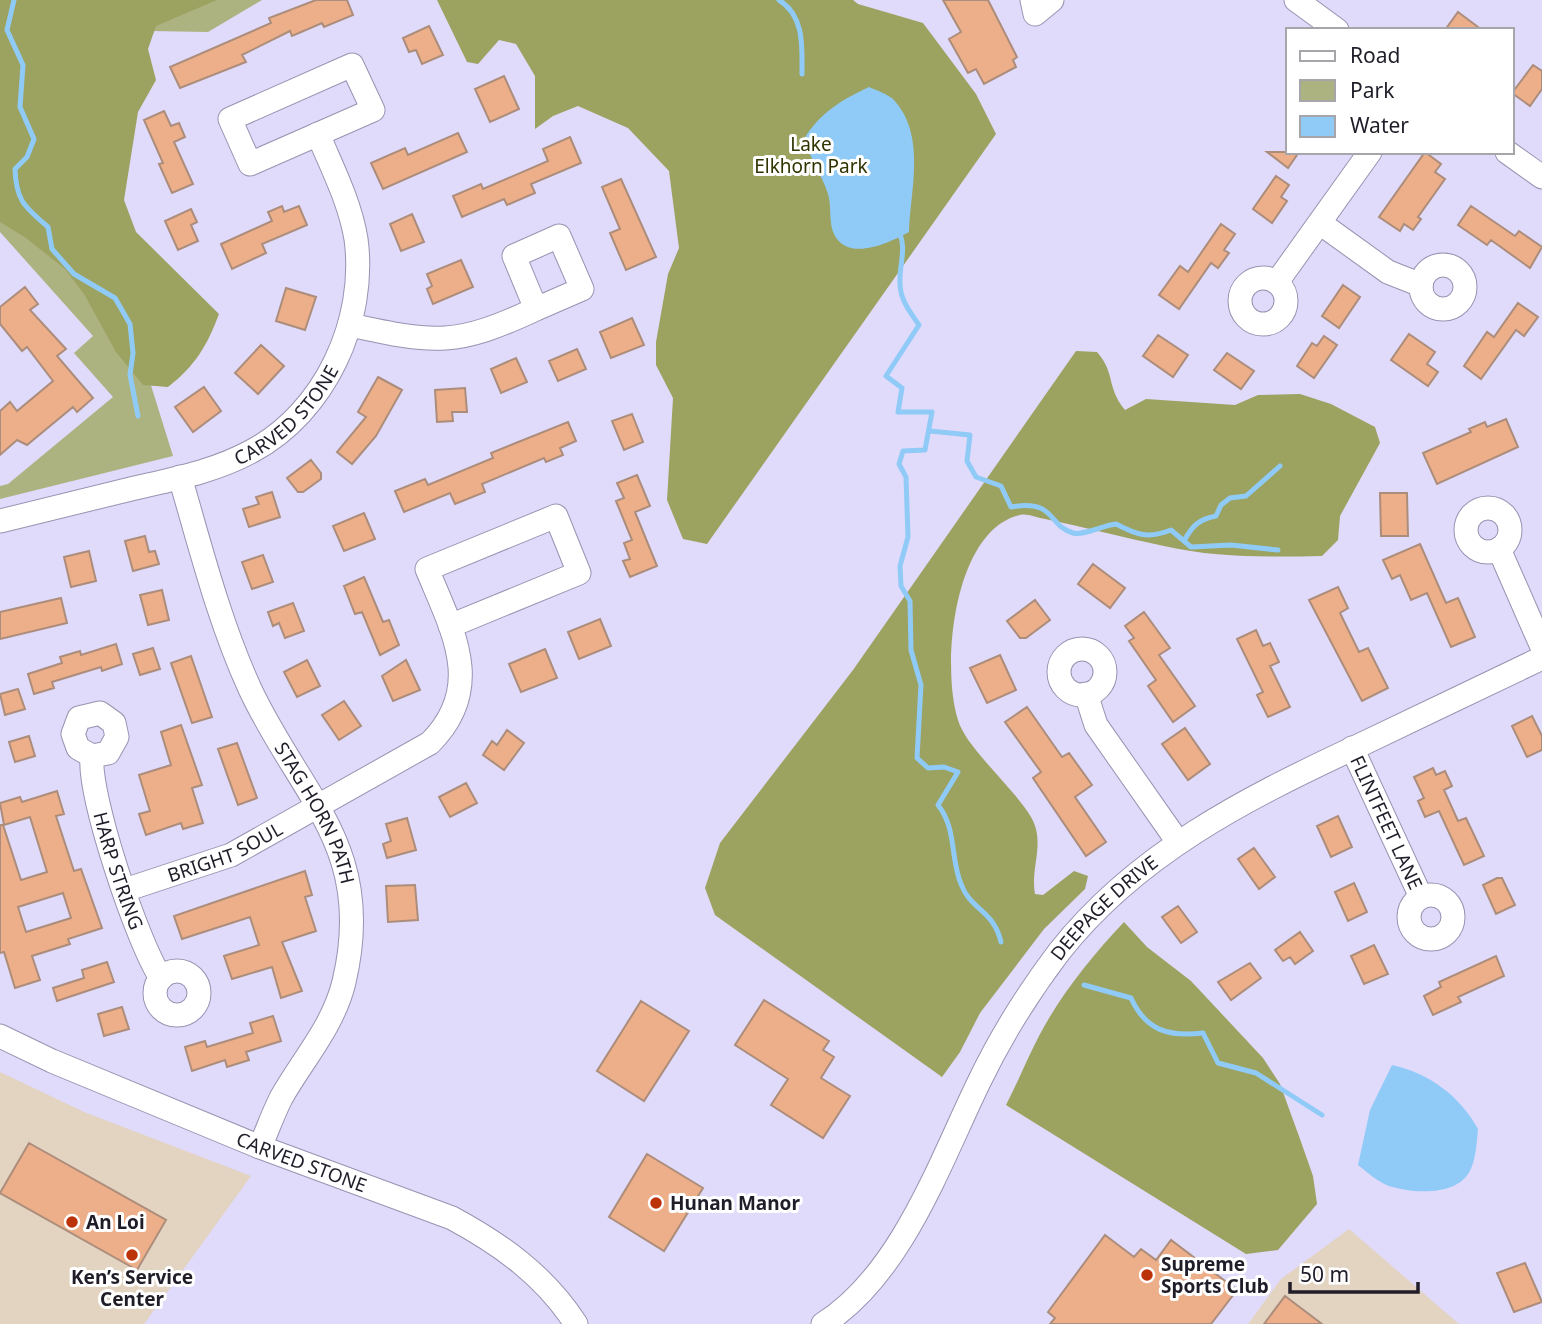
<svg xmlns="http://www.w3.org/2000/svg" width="1542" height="1324" viewBox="0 0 1542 1324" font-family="'Noto Sans',sans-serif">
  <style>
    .commercial { fill: #e3d3c1 }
    .green { fill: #adb380 }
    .forest { fill: #9ca260 }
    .water { fill: #90cbf8 }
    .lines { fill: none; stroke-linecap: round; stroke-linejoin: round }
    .stream { stroke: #90cbf8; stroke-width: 5 }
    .building { fill: #edaf8a; stroke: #ac8d7b; stroke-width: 2; fill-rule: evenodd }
    .minor-casing { stroke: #9893b1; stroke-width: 25 }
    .minor { stroke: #fff; stroke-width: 23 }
    .poi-dot { fill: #bd3309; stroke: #fff; stroke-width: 2.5 }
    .labels { text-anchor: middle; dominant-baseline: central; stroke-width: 6; stroke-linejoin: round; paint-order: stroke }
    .park-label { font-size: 19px; fill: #303300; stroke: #fff }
    .street-label { font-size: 19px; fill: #201d29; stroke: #fff }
    .poi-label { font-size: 19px; font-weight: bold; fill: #201d29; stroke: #fff; text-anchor: start }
  </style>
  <rect width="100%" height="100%" fill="#e0dafb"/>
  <!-- commercial -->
  <path class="commercial" d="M0,1072L84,1112L251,1176L144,1324H0Z
    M1349,1229L1459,1324H1248L1281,1279Z"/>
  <!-- green -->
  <path class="green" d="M0,0H262L208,32L151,31L109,185L144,363L173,456L0,499V486L8,484L113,397L74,353L93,336L0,232Z"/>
  <!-- forest -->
  <path class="forest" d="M0,0H217L156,26L148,49L156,80L138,112L124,200L136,232L219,314C207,346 195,366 168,387L143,385L116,352L84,294L65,269L26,238L0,222Z
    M437,0H853L858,4L923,23L976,94L996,134L707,544L683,539L667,500L673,398L656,365V342L668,274L679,248L669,171L628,128L578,106L553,116L535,129V76L516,44L499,40L478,64L467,62Z
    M1076,351L1097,352C1116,374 1106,387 1125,410L1146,399L1235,405L1258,395L1300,394L1331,404L1375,427L1380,443L1340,516L1338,540L1322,556C1269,557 1216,558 1164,546C1124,538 1085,527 1045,519C1038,518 1027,513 1020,515C953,530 941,667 958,720C966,748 1015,789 1031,817C1046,843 1030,867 1035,894L1043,895L1074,871L1088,876L1085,889L1044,929L980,1013L960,1052L942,1077L715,915L705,888L720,843L853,670Z
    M1124,922L1147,947L1191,981L1263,1058L1280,1084L1300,1139L1313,1176L1317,1204L1278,1250L1246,1254L1006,1105C1018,1082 1027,1059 1039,1036C1061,994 1092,956 1124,922Z"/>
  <!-- water -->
  <path class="water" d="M869,87C876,90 887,94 893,99C927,135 910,190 909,232C891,242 850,262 835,236C828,224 832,207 828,194C822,175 810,158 804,139C820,113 841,100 869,87Z
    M1392,1065C1429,1073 1460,1096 1478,1129C1477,1140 1476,1156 1472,1166C1462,1197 1414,1194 1389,1186C1378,1182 1367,1172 1358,1165L1370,1110Z"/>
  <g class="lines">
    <!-- stream -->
    <path class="stream" d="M14,0L7,30L23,65L20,107L34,139L27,157L15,169C16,201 25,207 48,227L52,249L74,274L115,298L130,324L133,353L130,375L138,416
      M779,0C805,16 802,48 802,74
      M899,232C907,249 899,265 900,283C900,300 910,312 919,325L886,376L902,388L898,412H932L925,450L903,451L899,464L906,477L908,537L900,566L901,586L910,601L911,650L921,685L917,758L928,768L944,767L958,772L938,805C957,829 950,858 961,884C971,911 993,909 1001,942
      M930,431L970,435L967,461L976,477L1001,486L1011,507C1056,499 1048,526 1073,533C1084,536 1104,525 1116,524C1137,535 1148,539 1171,530L1191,547L1231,545L1278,550
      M1184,541C1192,526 1199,519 1216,516L1221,505L1230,498L1246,496L1280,466
      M1084,985L1131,998C1146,1031 1169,1037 1203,1033L1218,1063L1256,1073L1322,1115"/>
  </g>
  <!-- building -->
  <path class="building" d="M316,0H347L353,15L324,27L322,23L292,36L290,31L242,55L246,62L180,88L170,67L271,23L269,18Z
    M943,0H988L1017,57L1013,60L1016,67L984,84L976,69L968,73L949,39L961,32Z
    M1458,12L1482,30H1445Z
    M429,26L443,55L422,64L416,50L409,52L403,38Z
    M1533,65L1542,71V89L1530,106L1512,93Z
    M504,76L519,109L490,122L475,89Z
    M164,111L171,126L179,123L185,137L174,142L193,184L172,193L159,164L163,163L144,120Z
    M458,133L467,152L383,189L371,163L405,148L408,155Z
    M570,137L581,163L531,184L535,193L507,205L504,199L462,217L453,196L481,184L483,189L548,161L543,149Z
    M1267,152H1299L1288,168Z
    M1425,152L1441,164L1435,172L1445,179L1418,217L1421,219L1413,230L1404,224L1400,231L1379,217Z
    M1276,176L1289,185L1281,197L1287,201L1272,223L1253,209Z
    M621,179L656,257L626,270L610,233L620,229L602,187Z
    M282,206L284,212L299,206L307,225L262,244L266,253L232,269L221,244L272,221L268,212Z
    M1471,206L1515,236L1519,231L1542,247L1530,268L1491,240L1487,245L1458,225Z
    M191,209L197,222L191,225L198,241L178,250L165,221Z
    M412,214L424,242L401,251L390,224Z
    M1221,224L1235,234L1224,250L1229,253L1218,268L1211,263L1179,309L1159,295L1180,266L1188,272Z
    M461,260L473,287L433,304L427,289L432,286L427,274Z
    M1343,285L1360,297L1339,328L1322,316Z
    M25,287L38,304L30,310L66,349L57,356L93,398L77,412L73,407L27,445L17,440L0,455V411L10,402L17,411L53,381L27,347L22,351L0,324V307Z
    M286,288L316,297L305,330L276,321Z
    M1518,303L1538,317L1524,336L1516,330L1481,379L1464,366L1487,332L1494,337Z
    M632,318L644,345L611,358L600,332Z
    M1409,334L1435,352L1427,364L1438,372L1428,386L1391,360Z
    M1158,335L1188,355L1173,377L1143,356Z
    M1324,336L1337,345L1314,378L1297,366L1312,343L1317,346Z
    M261,345L284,366L258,394L235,373Z
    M577,349L586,369L558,381L549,361Z
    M1227,353L1254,371L1241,389L1214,370Z
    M516,358L527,382L501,393L491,369Z
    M378,377L402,390L376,436L352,464L337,452L366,417L358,412Z
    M204,387L221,411L193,432L175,407Z
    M465,388L467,412H452L453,421L437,422L435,390Z
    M632,414L643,442L624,450L612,421Z
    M1506,419L1518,447L1437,484L1423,453L1471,432L1469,429L1485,422L1487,427Z
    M568,422L576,441L560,448L563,455L546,462L544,458L482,484L485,492L455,504L450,493L404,512L395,491L425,479L428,485L493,458L491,453Z
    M311,460L321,473V479L303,492H298L287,478Z
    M637,475L650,506L635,512L657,566L630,577L623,561L630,559L624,543L632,540L616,501L624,498L617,483Z
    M272,492L280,517L249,527L243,509L259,504L256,497Z
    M1380,493H1407L1408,536H1381Z
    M364,513L375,539L344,551L333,526Z
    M145,536L149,552L155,551L159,564L133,571L125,541Z
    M1420,544L1446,603L1458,598L1475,637L1451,647L1427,593L1411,600L1400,575L1392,579L1383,560Z
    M89,551L96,581L71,587L64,557Z
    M263,555L273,582L252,589L242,562Z
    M1093,564L1125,588L1110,608L1078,584Z
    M364,577L383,622L389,620L399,645L380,655L362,612L355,614L344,586Z
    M1338,587L1348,608L1340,613L1359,652L1368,648L1388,688L1362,701L1309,600Z
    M162,590L169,620L148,625L140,595Z
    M61,598L67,623L0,639V612Z
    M1035,600L1050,620L1026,638H1020L1007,621Z
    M293,603L304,631L285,638L279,623L273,626L268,612Z
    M1144,612L1170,648L1159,655L1195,706L1173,722L1148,686L1156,680L1129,641L1134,638L1125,626Z
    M600,619L611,646L579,659L568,632Z
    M1256,630L1263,646L1270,643L1279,662L1270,666L1290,707L1268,717L1257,695L1263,692L1237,639Z
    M116,644L122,664L102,671L101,667L52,682L54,688L34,694L28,674L62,663L60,657L80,651L81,655Z
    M153,648L160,669L140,675L133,654Z
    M545,649L557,678L521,692L509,664Z
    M1000,655L1016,690L987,703L970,668Z
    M191,656L212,717L192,723L171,663Z
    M307,660L320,686L297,697L284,672Z
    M406,660L420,690L393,701L382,676Z
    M18,689L25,709L5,715L0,694Z
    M344,701L361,726L339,740L322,715Z
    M1027,707L1062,757L1069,753L1092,785L1075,797L1106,842L1086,856L1033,778L1041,772L1005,722Z
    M1532,716L1542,736V750L1527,757L1512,726Z
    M181,725L202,785L192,788L203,823L183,829L181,823L146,835L139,814L150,811L139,775L171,765L161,732Z
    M1185,728L1210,764L1188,780L1162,744Z
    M507,730L524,743L504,770L483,755L492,741L497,745Z
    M29,736L35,756L15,762L9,742Z
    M237,743L257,798L238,805L218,749Z
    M1433,768L1436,775L1445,771L1452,786L1444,790L1458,821L1466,818L1484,856L1464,865L1439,811L1425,817L1418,801L1424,798L1414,777Z
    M466,783L477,803L450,817L439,797Z
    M57,791L64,814L56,816L74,871L81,869L102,928L68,939L70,944L32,956L40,980L15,988L4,952L0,953V825H3L21,880L47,872L30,817L4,825L0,803L20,797L22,802ZM63,893L71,918L26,932L18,907Z
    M1338,816L1352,847L1331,857L1317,826Z
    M407,818L416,850L387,858L383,844L391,841L386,824Z
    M1254,848L1275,877L1259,889L1238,859Z
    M305,871L312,895L305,897L316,931L282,942L302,991L281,998L272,967L232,979L224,956L259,945L250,917L182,939L174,916Z
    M1497,878H1502L1515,905L1496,914L1483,885Z
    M1354,883L1367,912L1348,921L1335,892Z
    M415,885L418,920L388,922L386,886Z
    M1178,906L1197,932L1181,943L1162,917Z
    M1300,932L1313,951L1295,964L1290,957L1283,961L1275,950Z
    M1374,945L1388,974L1364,984L1351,956Z
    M1496,956L1504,976L1458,997L1461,1002L1433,1015L1424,996L1441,987L1439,982Z
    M107,962L114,982L57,1001L53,988L84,978L82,970Z
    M1250,963L1261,978L1231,1000L1218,982Z
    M764,1000L829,1041L823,1050L834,1057L821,1078L850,1096L823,1138L771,1105L788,1079L735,1045Z
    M641,1001L689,1031L644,1101L597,1071Z
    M122,1007L129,1029L104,1036L98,1014Z
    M273,1016L281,1041L246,1052L249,1060L227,1067L225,1060L192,1071L185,1047L205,1041L207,1047L253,1033L250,1023Z
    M29,1143L166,1220L137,1270L0,1193Z
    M647,1154L703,1188L664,1251L609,1217Z
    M1105,1235L1134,1257L1141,1249L1156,1260L1171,1240L1237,1290L1211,1324H1050L1055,1318L1048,1312Z
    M1525,1263L1542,1302L1514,1312L1497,1273Z
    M1285,1296L1322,1324H1264Z"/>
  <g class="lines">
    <defs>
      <g id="minor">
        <path d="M1032,0L1035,14L1052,0"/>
        <path d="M1296,0L1337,30"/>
        <path d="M352,65L373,110L250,164L230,119Z"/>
        <path d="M1507,152L1542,177"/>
        <path d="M1320,223L1388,272L1421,285"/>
        <circle cx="1443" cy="287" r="22"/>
        <circle cx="1263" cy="301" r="23"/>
        <path d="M1277,282L1370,152"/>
        <path d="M351,325C435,344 457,346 536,309L514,256L559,236L582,289L536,309"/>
        <path id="s1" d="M180,477C201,549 219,621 250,689C301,798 376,847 344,982C333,1027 303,1059 281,1098C273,1114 267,1131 260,1147"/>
        <circle cx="1488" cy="530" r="22"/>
        <path id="s2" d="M0,521C45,510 90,499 135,488C174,479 216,471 252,451C325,412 367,321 356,239C350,202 332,168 318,134"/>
        <path d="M1499,549L1542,647"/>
        <circle cx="1082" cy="672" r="23"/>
        <path d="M1086,694L1096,725L1178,842"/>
        <path id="s3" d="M1352,748L1421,897"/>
        <path id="s4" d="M92,756L78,748L73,734L79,718L100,713L114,723L117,737L108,753L92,756C88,796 138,944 161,978"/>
        <path id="s5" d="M125,890L231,855L430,743C486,687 452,630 427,569L556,516L579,573L450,626"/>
        <circle cx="1431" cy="917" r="22"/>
        <circle cx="177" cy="993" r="22"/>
        <path id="s6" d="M0,1036L52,1061L260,1147L452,1218C502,1245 545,1276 576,1324"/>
        <path id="s7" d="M823,1324C901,1275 940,1162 979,1082C1001,1036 1028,993 1059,952C1136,854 1245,799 1356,747C1418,717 1480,688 1542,658"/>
      </g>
    </defs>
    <!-- minor casing -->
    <use href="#minor" class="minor-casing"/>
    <!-- minor -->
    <use href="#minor" class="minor"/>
  </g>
  <!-- markers -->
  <g class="poi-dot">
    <circle cx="656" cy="1203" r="7"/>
    <circle cx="72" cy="1222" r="7"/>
    <circle cx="132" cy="1255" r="7"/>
    <circle cx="1147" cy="1275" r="7"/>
  </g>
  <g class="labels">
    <!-- park labels -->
    <g class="park-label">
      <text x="811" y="144">Lake<tspan x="811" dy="22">Elkhorn Park</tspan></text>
    </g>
    <!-- street labels -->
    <g class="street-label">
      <text stroke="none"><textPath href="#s2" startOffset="312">CARVED STONE</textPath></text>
      <text stroke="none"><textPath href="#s1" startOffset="364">STAG HORN PATH</textPath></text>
      <text stroke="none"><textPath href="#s3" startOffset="82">FLINTFEET LANE</textPath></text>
      <text stroke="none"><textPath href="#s5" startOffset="107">BRIGHT SOUL</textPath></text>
      <text stroke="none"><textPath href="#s4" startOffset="254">HARP STRING</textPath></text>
      <text stroke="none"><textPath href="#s7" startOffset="508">DEEPAGE DRIVE</textPath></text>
      <text stroke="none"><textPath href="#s6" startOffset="327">CARVED STONE</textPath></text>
    </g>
    <!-- poi labels -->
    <g class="poi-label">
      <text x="670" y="1203">Hunan Manor</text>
      <text x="86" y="1222">An Loi</text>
      <text x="1161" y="1264">Supreme<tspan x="1161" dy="22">Sports Club</tspan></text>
      <text x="132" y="1277" text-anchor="middle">Ken’s Service<tspan x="132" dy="22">Center</tspan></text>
    </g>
  </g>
  <!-- legend -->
  <rect x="1286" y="28" width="228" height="126" fill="#ffffff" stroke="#a6a5a9" stroke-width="2"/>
  <rect x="1300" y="51" width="35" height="10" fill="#ffffff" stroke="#a6a5a9" stroke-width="2"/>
  <text x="1350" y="63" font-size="21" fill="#201d29">Road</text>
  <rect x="1300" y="80" width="35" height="21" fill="#adb380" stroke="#a6a5a9" stroke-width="2"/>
  <text x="1350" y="98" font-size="21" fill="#201d29">Park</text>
  <rect x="1300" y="116" width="35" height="21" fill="#90cbf8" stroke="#a6a5a9" stroke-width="2"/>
  <text x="1350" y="133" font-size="21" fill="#201d29">Water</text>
  <!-- scale -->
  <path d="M1290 1282v10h128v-10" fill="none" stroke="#201d29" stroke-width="3.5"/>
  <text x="1300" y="1282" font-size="21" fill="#201d29" stroke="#ffffff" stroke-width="5" paint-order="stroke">50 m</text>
</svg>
